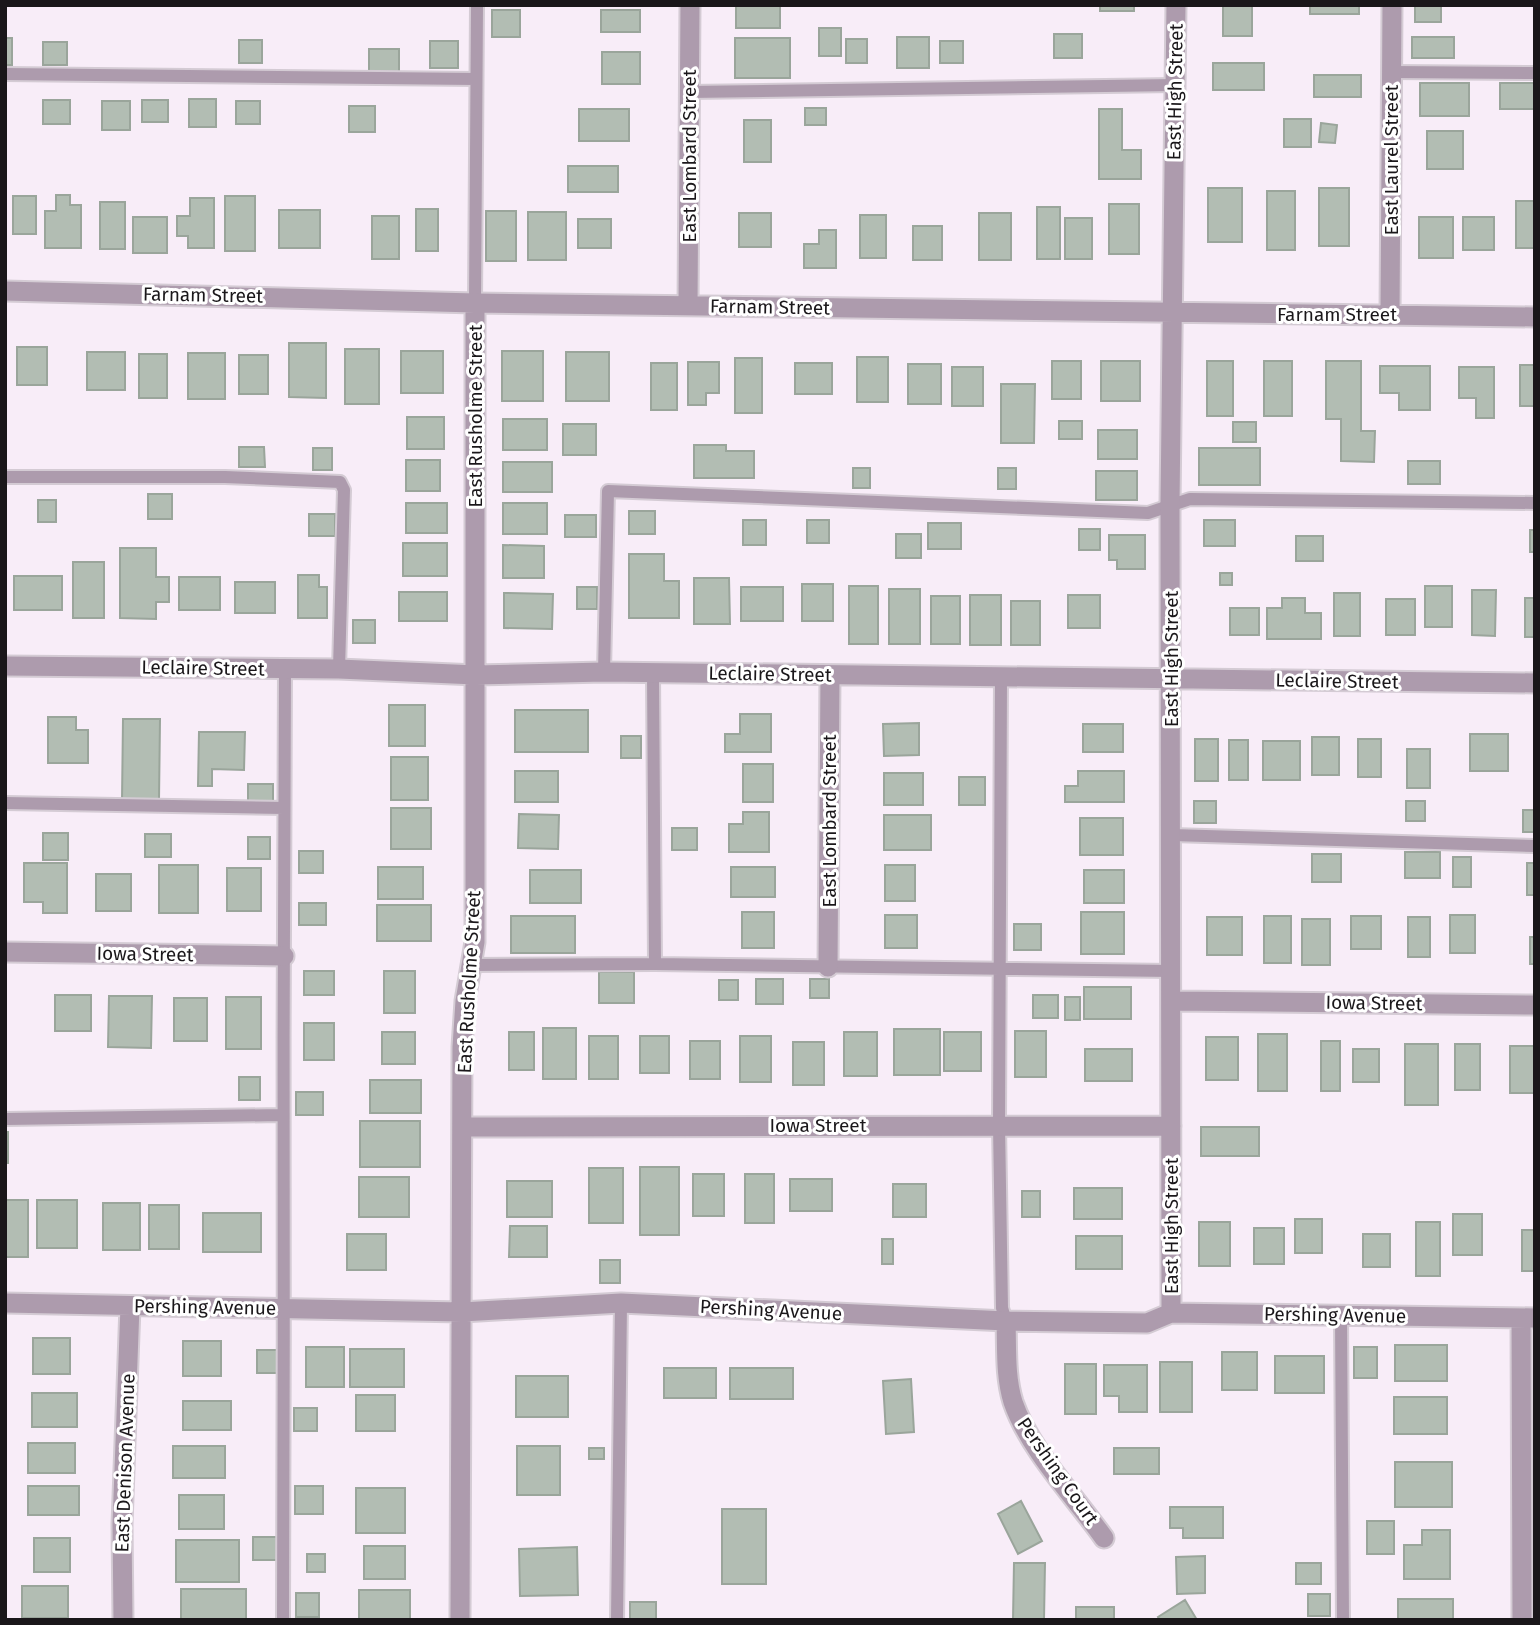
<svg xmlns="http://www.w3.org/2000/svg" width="1540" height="1625" viewBox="0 0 1540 1625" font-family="'Fira Sans',sans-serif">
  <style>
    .building { fill: #b2bdb3; stroke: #9aa59b; stroke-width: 2 }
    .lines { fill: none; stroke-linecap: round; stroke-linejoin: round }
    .service-casing { stroke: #d4cbd4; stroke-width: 16 }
    .minor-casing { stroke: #d4cbd4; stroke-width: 23 }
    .service { stroke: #ad9bad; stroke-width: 12 }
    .minor { stroke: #ad9bad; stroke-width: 19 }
    .labels { text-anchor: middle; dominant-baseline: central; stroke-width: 6; stroke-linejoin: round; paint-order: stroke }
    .street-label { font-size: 19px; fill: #1a171a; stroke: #fff }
  </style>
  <rect width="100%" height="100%" fill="#f8edf8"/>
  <!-- building -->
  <path class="building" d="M736,5H780V28H736Z
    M1100,5H1134V11H1100Z
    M1223,5H1252V36H1223Z
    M1310,5H1359V14H1310Z
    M1415,5H1441V22H1415Z
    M492,10H520V37H492Z
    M601,10H640V32H601Z
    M819,28H841V56H819Z
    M1054,34H1082V58H1054Z
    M897,37H929V68H897Z
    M1412,37H1454V58H1412Z
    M5,38H12V65H5Z
    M735,38H790V78H735Z
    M846,39H867V63H846Z
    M239,40H262V63H239Z
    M430,41H458V68H430Z
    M940,41H963V63H940Z
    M43,42H67V65H43Z
    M369,49H399V73H369Z
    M602,52H640V84H602Z
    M1213,63H1264V90H1213Z
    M1314,75H1361V97H1314Z
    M1420,83H1469V116H1420Z
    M1500,83H1535V109H1500Z
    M189,99H216V127H189Z
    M43,100H70V124H43Z
    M142,100H168V122H142Z
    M102,101H130V130H102Z
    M236,101H260V124H236Z
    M349,106H375V132H349Z
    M805,108H826V125H805Z
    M579,109H629V141H579Z
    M1099,109H1122V150H1141V179H1099Z
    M1284,119H1311V147H1284Z
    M744,120H771V162H744Z
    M1321,123L1337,125L1335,143L1319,142Z
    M1427,131H1463V169H1427Z
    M568,166H618V192H568Z
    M1208,188H1242V242H1208Z
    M1319,188H1349V246H1319Z
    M1267,191H1295V250H1267Z
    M56,195H70V205H81V248H45V211H56Z
    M13,196H36V234H13Z
    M225,196H255V251H225Z
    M190,198H214V248H188V236H177V216H190Z
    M1516,201H1535V248H1516Z
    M100,202H125V249H100Z
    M1109,204H1139V254H1109Z
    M1037,207H1060V259H1037Z
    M416,209H438V251H416Z
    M279,210H320V248H279Z
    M486,211H516V261H486Z
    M528,212H566V260H528Z
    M739,213H771V247H739Z
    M979,213H1011V260H979Z
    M860,215H886V258H860Z
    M372,216H399V259H372Z
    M133,217H167V253H133Z
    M1419,217H1453V258H1419Z
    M1463,217H1494V250H1463Z
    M1065,218H1092V259H1065Z
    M578,219H611V248H578Z
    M913,226H942V260H913Z
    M819,230H836V268H804V244H819Z
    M289,343H326V398L289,397Z
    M17,347H47V385H17Z
    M345,349H379V404H345Z
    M401,351H443V393H401Z
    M502,351H543V401H502Z
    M87,352H125V390H87Z
    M566,352H609V401H566Z
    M188,353H225V399H188Z
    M139,354H167V398H139Z
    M239,355H268V394H239Z
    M857,357H888V402H857Z
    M735,358H762V413H735Z
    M1052,361H1081V399H1052Z
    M1101,361H1140V401H1101Z
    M1207,361H1233V416H1207Z
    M1264,361H1292V416H1264Z
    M1326,361H1361V431H1375L1374,462L1341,461V419H1326Z
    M688,362H719V393H706V405H688Z
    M651,363H677V410H651Z
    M795,363H832V394H795Z
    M908,364H941V404H908Z
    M1520,365H1535V406H1520Z
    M1380,366H1430V410H1399V393H1380Z
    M952,367H983V406H952Z
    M1459,367H1494V418H1476V398H1459Z
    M1001,384H1035L1034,443H1001Z
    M407,417H444V449H407Z
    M503,419H547V450H503Z
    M1059,421H1082V439H1059Z
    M1233,422H1256V442H1233Z
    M563,424H596V455H563Z
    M1098,430H1137V459H1098Z
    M694,445H726V451H754V478H694Z
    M239,447H264L265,467H239Z
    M313,448H332V470H313Z
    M1199,448H1260V485H1199Z
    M406,460H440V491H406Z
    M1408,461H1440V484H1408Z
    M503,462H552V492H503Z
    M853,468H870V488H853Z
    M998,468H1016V489H998Z
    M1096,471H1137V500H1096Z
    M148,494H172V519H148Z
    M38,500H56V522H38Z
    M406,503H447V533H406Z
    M503,503H547V534H503Z
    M629,511H655V534H629Z
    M309,514H335V536H309Z
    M565,515H596V537H565Z
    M743,520H766V545H743Z
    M807,520H829V543H807Z
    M1204,520H1235V546H1204Z
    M928,523H961V549H928Z
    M1079,529H1100V550H1079Z
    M1530,530H1535V552H1530Z
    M896,534H921V558H896Z
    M1109,535H1145V569H1117V560H1109Z
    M1296,536H1323V561H1296Z
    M403,543H447V576H403Z
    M503,545L544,546V578H503Z
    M120,548H156V577H169V602H156V619L120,618Z
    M629,554H664V581H679V618H629Z
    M73,562H104V618H73Z
    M1220,573H1232V585H1220Z
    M298,575H319V587H327V618H298Z
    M14,576H62V610H14Z
    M179,577H220V610H179Z
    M694,578H729L730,624H694Z
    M235,582H275V613H235Z
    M802,584H833V621H802Z
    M849,586H878V644H849Z
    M1425,586H1452V627H1425Z
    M577,587H597V609H577Z
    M741,587H783V621H741Z
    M889,589H920V644H889Z
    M1472,590H1496L1495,636L1472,635Z
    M399,592H447V621H399Z
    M504,593L553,594L552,629L504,628Z
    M1334,593H1360V636H1334Z
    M970,595H1001V645H970Z
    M1068,595H1100V628H1068Z
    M931,596H960V644H931Z
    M1282,598H1305V613H1321V639H1267V608H1282Z
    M1525,598H1535V637H1525Z
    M1386,599H1415V635H1386Z
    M1011,601H1040V645H1011Z
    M1230,608H1259V635H1230Z
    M353,620H375V643H353Z
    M389,705H425V746H389Z
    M515,710H588V752H515Z
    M740,714H771V752H725V734H740Z
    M48,717H76V730H88V763H48Z
    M123,719H160L159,801H122Z
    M919,723V755L884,756L883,724Z
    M1083,724H1123V752H1083Z
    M199,732H245L244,770L212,769V786H198Z
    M1470,734H1508V771H1470Z
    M621,736H641V758H621Z
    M1312,737H1339V775H1312Z
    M1195,739H1218V781H1195Z
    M1358,739H1381V777H1358Z
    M1229,740H1248V780H1229Z
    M1263,741H1300V780H1263Z
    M1407,749H1430V788H1407Z
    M391,757H428V800H391Z
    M743,764H773V802H743Z
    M515,771H558V802H515Z
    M1078,771H1124V802H1065V786H1078Z
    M884,773H923V805H884Z
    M959,777H985V805H959Z
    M248,784H273V804H248Z
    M1194,801H1216V823H1194Z
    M1406,801H1425V821H1406Z
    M391,808H431V849H391Z
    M1523,810H1535V832H1523Z
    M743,812H769V852H729V824H743Z
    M519,814L559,815L558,849L518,848Z
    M884,815H931V850H884Z
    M1080,818H1123V855H1080Z
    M672,828H697V850H672Z
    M43,833H68V860H43Z
    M145,834H171V857H145Z
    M248,837H270V859H248Z
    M299,851H323V873H299Z
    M1405,852H1440V878H1405Z
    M1312,854H1341V882H1312Z
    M1453,857H1471V887H1453Z
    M24,863H67V913H43V902H24Z
    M1527,863H1535V895H1527Z
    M159,865H198V913H159Z
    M885,865H915V901H885Z
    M378,867H423V899H378Z
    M731,867H775V897H731Z
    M227,868H261V911H227Z
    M530,870H581V903H530Z
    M1084,870H1124V903H1084Z
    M96,874H131V911H96Z
    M299,903H326V925H299Z
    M377,905H431V941H377Z
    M742,912H774V948H742Z
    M1081,912H1124V954H1081Z
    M885,915H917V948H885Z
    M1450,915H1475V953H1450Z
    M511,916H575V953H511Z
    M1264,916H1291V963H1264Z
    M1351,916H1381V949H1351Z
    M1207,917H1242V955H1207Z
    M1408,917H1430V957H1408Z
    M1302,919H1330V965H1302Z
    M1014,924H1041V950H1014Z
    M1530,937H1535V964H1530Z
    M304,971H334V995H304Z
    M384,971H415V1013H384Z
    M599,972H634V1003H599Z
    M756,979H783V1004H756Z
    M810,979H829V998H810Z
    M719,980H738V1000H719Z
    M1084,987H1131V1019H1084Z
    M55,995H91V1031H55Z
    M1033,995H1058V1018H1033Z
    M109,996H152L151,1048L108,1047Z
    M226,997H261V1049H226Z
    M1065,997H1080V1020H1065Z
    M174,998H207V1041H174Z
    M304,1023H334V1060H304Z
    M543,1028H576V1079H543Z
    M894,1029H940V1075H894Z
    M1015,1031H1046V1077H1015Z
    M382,1032H415V1064H382Z
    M509,1032H534V1070H509Z
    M844,1032H877V1076H844Z
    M944,1032H981V1071H944Z
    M1258,1034H1287V1091H1258Z
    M589,1036H618V1079H589Z
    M640,1036H669V1073H640Z
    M740,1036H771V1082H740Z
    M1206,1037H1238V1080H1206Z
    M690,1041H720V1079H690Z
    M1321,1041H1340V1091H1321Z
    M793,1042H824V1085H793Z
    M1405,1044H1438V1105H1405Z
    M1455,1044H1480V1090H1455Z
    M1510,1046H1535V1093H1510Z
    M1085,1049H1132V1081H1085Z
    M1353,1049H1379V1082H1353Z
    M239,1077H260V1100H239Z
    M370,1080H421V1113H370Z
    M296,1092H323V1115H296Z
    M360,1121H420V1167H360Z
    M1201,1127H1259V1156H1201Z
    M5,1132H8V1163H5Z
    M640,1167H679V1235H640Z
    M589,1168H623V1223H589Z
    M693,1174H724V1216H693Z
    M745,1174H774V1223H745Z
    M359,1177H409V1217H359Z
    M790,1179H832V1211H790Z
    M507,1181H552V1217H507Z
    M893,1184H926V1217H893Z
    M1074,1188H1122V1219H1074Z
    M1022,1191H1040V1217H1022Z
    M5,1200H28V1257H5Z
    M37,1200H77V1248H37Z
    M103,1203H140V1250H103Z
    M149,1205H179V1249H149Z
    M203,1213H261V1252H203Z
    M1453,1214H1482V1255H1453Z
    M1295,1219H1322V1253H1295Z
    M1199,1222H1230V1266H1199Z
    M1416,1222H1440V1276H1416Z
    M510,1226H547V1257H509Z
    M1254,1228H1284V1264H1254Z
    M1522,1230H1535V1271H1522Z
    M347,1234H386V1270H347Z
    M1363,1234H1390V1267H1363Z
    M1076,1236H1122V1269H1076Z
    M882,1239H893V1264H882Z
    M600,1260H620V1283H600Z
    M33,1338H70V1374H33Z
    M183,1341H221V1376H183Z
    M1395,1345H1447V1381H1395Z
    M306,1347H344V1387H306Z
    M1354,1347H1377V1378H1354Z
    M350,1349H404V1387H350Z
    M257,1350H278V1373H257Z
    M1222,1352H1257V1390H1222Z
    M1275,1356H1324V1393H1275Z
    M1160,1362H1192V1412H1160Z
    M1065,1364H1096V1414H1065Z
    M1104,1365H1147V1412H1119V1396H1104Z
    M664,1368H716V1398H664Z
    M730,1368H793V1399H730Z
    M516,1376H568V1417H516Z
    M911,1379L914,1432L886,1434L883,1381Z
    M32,1393H77V1427H32Z
    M356,1395H395V1431H356Z
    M1394,1397H1447V1434H1394Z
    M183,1401H231V1430H183Z
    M294,1408H317V1431H294Z
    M28,1443H75V1473H28Z
    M173,1446H225V1478H173Z
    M517,1446H560V1495H517Z
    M589,1448H604V1459H589Z
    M1114,1448H1159V1474H1114Z
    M1395,1462H1452V1507H1395Z
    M28,1486H79V1515H28Z
    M295,1486H323V1514H295Z
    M356,1488H405V1533H356Z
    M179,1495H224V1529H179Z
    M1021,1501L1042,1541L1018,1554L998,1514Z
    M1170,1507H1223V1538H1183V1528H1170Z
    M722,1509H766V1584H722Z
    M1367,1521H1394V1554H1367Z
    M1422,1530H1450V1579H1404V1545H1422Z
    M253,1537H277V1560H253Z
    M34,1538H70V1572H34Z
    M176,1540H239V1582H176Z
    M364,1546H405V1579H364Z
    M577,1547L578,1595L520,1596L519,1549Z
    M307,1554H325V1572H307Z
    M1205,1556V1593L1177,1594L1176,1557Z
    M1014,1563H1045L1044,1620H1013Z
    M1296,1563H1321V1584H1296Z
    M22,1586H68V1618H22Z
    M181,1589H246V1620H181Z
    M359,1590H410V1620H359Z
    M296,1593H319V1617H296Z
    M1308,1594H1330V1616H1308Z
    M1398,1599H1453V1620H1398Z
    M1185,1600L1197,1620H1160L1158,1617Z
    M630,1602H656V1620H630Z
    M1076,1607H1114V1620H1076Z"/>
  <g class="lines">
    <defs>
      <path id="service" d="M1391,72L1535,73
        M5,74L476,79
        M689,92L1176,85
        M475,303L477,5
        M5,477H225L340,482L344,490L339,669
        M604,672L608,491L1148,513L1190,499L1535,503
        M653,673L655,964
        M1001,677L999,1125L1002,1308L1006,1321
        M5,803L284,808
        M1172,835L1535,846
        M471,965L655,964L1172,971
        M5,1119L281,1115
        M1341,1315L1343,1620
        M283,1620C285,1303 282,986 285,669
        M617,1620L621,1303"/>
      <path id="minor" d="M5,291L475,303L1535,317
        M688,306L690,5
        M1390,314L1392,5
        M5,666L339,669L476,675L604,672L1535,683
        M5,952L284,956
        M828,967L830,675
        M1172,1001L1535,1005
        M464,1127L1171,1126
        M5,1303L462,1312L621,1303L1006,1321L1147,1323L1171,1313L1535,1318
        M1171,1313L1170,503L1176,5
        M1521,1318L1522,1620
        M1006,1321C1007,1348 1005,1376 1013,1402C1029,1449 1075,1497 1104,1538
        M123,1620L122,1524L130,1306
        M460,1620L462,1047L465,1001L475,942V303"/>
    </defs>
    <!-- service casing -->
    <use href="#service" class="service-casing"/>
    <!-- minor casing -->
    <use href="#minor" class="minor-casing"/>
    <!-- service -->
    <use href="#service" class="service"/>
    <!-- minor -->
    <use href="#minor" class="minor"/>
  </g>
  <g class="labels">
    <!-- street labels -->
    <g class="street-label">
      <text transform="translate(1175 92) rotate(-89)">East High Street</text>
      <text transform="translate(689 156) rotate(-90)">East Lombard Street</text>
      <text transform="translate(1391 160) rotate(-90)">East Laurel Street</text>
      <text transform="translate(203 295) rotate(1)">Farnam Street</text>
      <text transform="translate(770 307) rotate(1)">Farnam Street</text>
      <text x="1337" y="314">Farnam Street</text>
      <text transform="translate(475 416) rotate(-90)">East Rusholme Street</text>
      <text transform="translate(1171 659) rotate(-90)">East High Street</text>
      <text transform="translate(203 668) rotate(1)">Leclaire Street</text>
      <text transform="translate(770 674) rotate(1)">Leclaire Street</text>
      <text transform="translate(1337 681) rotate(1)">Leclaire Street</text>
      <text transform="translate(829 821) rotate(-90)">East Lombard Street</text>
      <text transform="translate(145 954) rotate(1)">Iowa Street</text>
      <text transform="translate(469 982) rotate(-87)">East Rusholme Street</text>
      <text transform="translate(1374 1003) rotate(1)">Iowa Street</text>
      <text x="818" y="1125">Iowa Street</text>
      <text transform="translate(1171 1226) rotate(-90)">East High Street</text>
      <text transform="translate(205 1307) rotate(1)">Pershing Avenue</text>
      <text transform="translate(771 1310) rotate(3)">Pershing Avenue</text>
      <text transform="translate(1335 1315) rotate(1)">Pershing Avenue</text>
      <text transform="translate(125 1463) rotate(-88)">East Denison Avenue</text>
      <text transform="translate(1058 1471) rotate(55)">Pershing Court</text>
    </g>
  </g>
  <!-- border -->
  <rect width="1540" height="1625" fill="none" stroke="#1a171a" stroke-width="14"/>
</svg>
